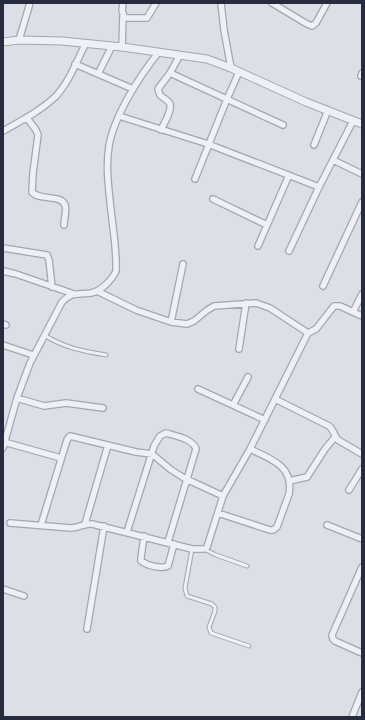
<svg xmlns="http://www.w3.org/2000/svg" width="365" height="720" viewBox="0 0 365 720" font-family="'Public Sans',sans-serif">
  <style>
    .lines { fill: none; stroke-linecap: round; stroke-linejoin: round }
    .service-casing { stroke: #a2a6b0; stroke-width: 5 }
    .minor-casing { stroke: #a2a6b0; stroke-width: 8 }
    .tertiary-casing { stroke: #a2a6b0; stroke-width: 9 }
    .service { stroke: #eff0f5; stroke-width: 3 }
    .minor { stroke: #eff0f5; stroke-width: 5.5 }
    .tertiary { stroke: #eff0f5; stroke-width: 7 }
  </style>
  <rect width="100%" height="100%" fill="#dcdfe6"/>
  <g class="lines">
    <defs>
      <path id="service" d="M44,335C65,348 82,351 106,355
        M192,549L185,588L187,596L212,604L215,607V611L209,627L211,633L249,646
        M204,549L216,555L247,566"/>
      <path id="minor" d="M123,3L122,11L125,18H147L156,3
        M221,3L224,30L231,68
        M272,3L307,24L312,26L316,23L327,3
        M19,40L30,3
        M122,47L123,15
        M75,64L133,89
        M170,73L283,125
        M98,74L112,46
        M361,76L362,73
        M119,116L208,144L319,187
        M27,118L36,130L38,135L33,173L32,192C39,201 61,194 65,205C67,210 64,219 64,225
        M161,130C164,123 172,111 170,104C168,100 163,98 160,95L158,89L170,73L180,55
        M3,131C21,121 40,111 55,97C69,83 77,60 86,43
        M314,145L328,110
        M333,160L362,174
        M195,179L227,99L239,72
        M213,199L267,225
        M258,246L289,175
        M3,248L47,255L49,260L52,287
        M289,251L319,187L353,121
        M3,271L16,274L74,294
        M323,286L362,202
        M362,294L353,312L362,316
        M171,322L183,264
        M3,324L6,325
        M308,333L316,329L334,306H340L353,312
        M3,345L33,355
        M239,349L246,303
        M198,389L265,420
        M17,398L44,406L66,403L103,408
        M275,399L329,426C334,430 334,436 338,440L362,454
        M233,405L248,377
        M4,442L61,458
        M3,448L17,398L30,363L62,302C73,291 77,295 91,293C101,291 112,280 116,271C117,248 112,224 110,201C108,183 106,164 109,146C114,116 140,75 159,52
        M289,481L307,477L325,449L335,437
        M349,490L362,469
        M218,513L270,530H273L277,527L289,494C294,466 271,459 250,449
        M10,523L71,528C79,528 84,523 92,524L192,549H204L207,547L223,496L250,449L308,333L270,308L256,303L214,306L206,311L194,321L187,324L171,322L136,310L97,291
        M85,524L108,445
        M41,525L67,440L70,436L136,452L152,454L170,469L184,478L223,496
        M327,525L362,539
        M127,532L154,446L160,436L166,433C176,436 193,439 196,449L168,542
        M144,536L141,558V561C148,566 161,569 168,566L174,544
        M362,567L332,635L333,639L335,641L362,653
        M3,589L24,596
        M87,629L104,526
        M352,717L362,692"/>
      <path id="tertiary" d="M3,42L19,40L62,41L122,47L207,59L231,68L306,102L362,124"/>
    </defs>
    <!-- service casing -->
    <use href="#service" class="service-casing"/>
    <!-- minor casing -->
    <use href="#minor" class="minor-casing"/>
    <!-- tertiary casing -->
    <use href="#tertiary" class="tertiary-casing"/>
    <!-- service -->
    <use href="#service" class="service"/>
    <!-- minor -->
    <use href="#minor" class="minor"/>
    <!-- tertiary -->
    <use href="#tertiary" class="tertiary"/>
  </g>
  <!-- border -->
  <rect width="365" height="720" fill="none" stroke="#262c3d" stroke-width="8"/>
</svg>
